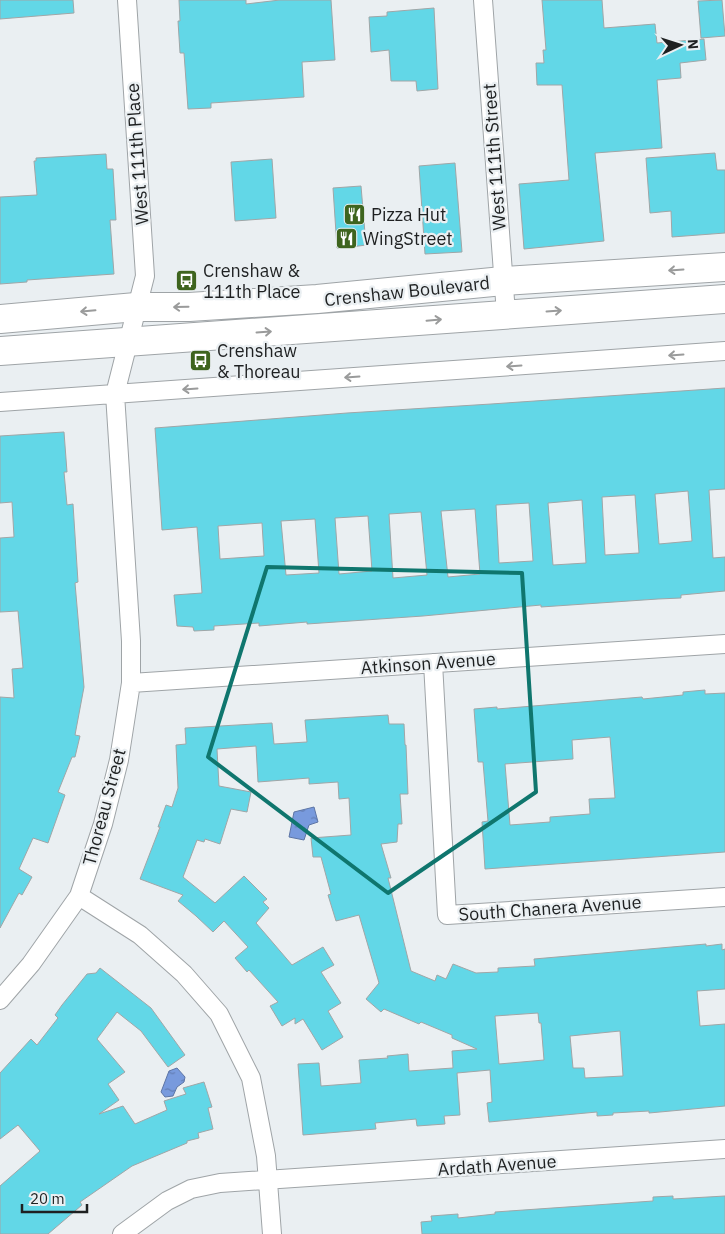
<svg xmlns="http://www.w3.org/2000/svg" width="725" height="1234" viewBox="0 0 725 1234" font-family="'IBM Plex Sans',sans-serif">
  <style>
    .water { fill: url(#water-ripples); stroke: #5d75a5 }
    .building { fill: #62d7e7; stroke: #a0a6a7; fill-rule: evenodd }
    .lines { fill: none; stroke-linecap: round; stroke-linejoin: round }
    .minor-casing { stroke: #9fa4a7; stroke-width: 20 }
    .primary-casing { stroke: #9fa4a7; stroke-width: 30 }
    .minor { stroke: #fff; stroke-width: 18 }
    .primary { stroke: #fff; stroke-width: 28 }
    .oneway { stroke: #9a9b9b }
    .marked { fill: none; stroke: #0f766e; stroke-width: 4; stroke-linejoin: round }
    .labels { text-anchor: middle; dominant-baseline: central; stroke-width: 4.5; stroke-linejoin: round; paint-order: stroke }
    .street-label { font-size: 18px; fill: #1e2021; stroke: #eaeff2 }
    .poi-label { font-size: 18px; fill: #1e2021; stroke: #eaeff2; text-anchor: start }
  </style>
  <defs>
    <pattern id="water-ripples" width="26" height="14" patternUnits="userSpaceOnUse" patternTransform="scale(1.25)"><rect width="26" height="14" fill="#789add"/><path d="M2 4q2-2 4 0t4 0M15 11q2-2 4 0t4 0" fill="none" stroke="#627db3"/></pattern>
  </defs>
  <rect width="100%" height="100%" fill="#eaeff2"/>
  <!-- water -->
  <path class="water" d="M314,807L318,822L309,825L304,840L289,837L294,812Z
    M177,1068L185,1077L184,1082L177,1087L173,1096L165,1097L161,1092L169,1071Z"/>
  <!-- building -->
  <path class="building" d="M0,0H73L74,13L0,19Z
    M179,0H246V4L280,0H331L335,60L302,62L304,97L211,103V108L188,109L184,53H180L178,21H180Z
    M542,0H602L604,28L655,24L657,43L704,39L706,60L680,63L681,78L657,80L662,148L595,153L604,241L524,249L519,184L569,180L562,85H537L536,63H544L543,50H546Z
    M722,0L725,36L701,38L698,1Z
    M434,8L438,89L417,91L416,81H391L389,50L371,52L369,17L387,16V12Z
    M715,153L717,170H725V233L672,237L671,211L650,213L646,158Z
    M106,154L107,169H113L116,220H110L114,274L27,280V282L0,284V197L37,195L34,161H36V158Z
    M272,159L276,218L235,221L231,162Z
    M455,163L462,252L425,254L419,166Z
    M361,186L366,245L344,248H337L333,188Z
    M725,388V489L709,490L713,558L725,557V591L681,595V598L658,599L541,607V605L423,616L307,624V622L259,626V623L214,626V630L194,631L193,627L177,626L174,595L202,593L197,527L162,530L155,428L347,413L491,404ZM688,491L692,541L659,544L655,494ZM635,495L639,553L605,555L602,497ZM582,500L586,563L553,565L548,503ZM529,503L533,561L499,563L496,505ZM475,509L480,574L448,577L441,511ZM421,512L427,575L393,578L389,514ZM368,516L372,571L339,574L335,518ZM315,519L319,573L286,575L281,521ZM262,523L264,556L220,559L218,526Z
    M64,432L67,472H64L67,505L73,504L78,582L75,583L84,687L75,735L80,736L75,757H72L58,792L65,795L48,843L33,838L19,869L32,877L22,895L19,893L0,928V697L14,698L12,669L23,668L18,611L0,612V538L14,537L12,502L0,503V436Z
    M705,690V694L725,693V852L485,869L482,822L488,821L483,762H478L474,709L497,707V709L642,697L643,699L683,695V692ZM610,737L615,798L589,799L590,814L550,817V822L510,825L505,764L573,759L572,740Z
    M388,715L389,724H404L405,745H406L408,794H400L402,824H398L397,842L381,844L391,878H388L411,971L435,981L437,975L446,979L453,964L476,973L498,972V968L535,966L534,959L706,944V946L722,944V950L725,949V989L697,991L700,1026L725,1024V1106L649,1113V1111L613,1113V1115L597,1116V1112L489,1122L487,1103L492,1102L490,1070L457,1073L460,1115L444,1116L445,1124L417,1126L416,1119L375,1123L376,1129L303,1135L298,1064L319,1063L321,1086L361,1083L359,1060L388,1058L387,1056L408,1054L409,1071L453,1068L452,1051L477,1049L452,1038V1035L421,1022L419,1024L384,1009L381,1012L366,999L379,983L359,915L336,921L328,895L331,894L321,857H313L311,838L351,835L349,798L339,799L338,782L309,784V778L258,782L256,746L217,749L219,786L251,792L247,812L231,809L220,844L205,839L204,842L197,840L183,877L215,903L244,876L267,899L263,902L269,908L256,923L292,965L323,947L334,965L321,972L341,1003L328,1011L343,1037L322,1050L303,1019L295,1024V1018L282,1026L270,1006L278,1002L249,970L247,972L235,958L248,947L224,921L213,932L196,916L178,901L183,895L140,879L160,827H158L166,805L172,807L178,788L176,745L186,744L185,728L272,723L274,744L307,742L305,720ZM538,1013L539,1023H541L544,1060L499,1064L495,1016ZM620,1031L623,1076L585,1078L584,1068H573L570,1036Z
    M100,968L151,1008L185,1055L168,1067L141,1031L117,1012L97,1039L125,1072L108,1084L119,1100L99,1114L123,1106L135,1124L167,1110L164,1101L186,1094L183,1088L204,1082L212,1107L208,1108L213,1129L198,1133L199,1138L187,1141V1143L132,1166L80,1202L82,1205L48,1234H0V1186L40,1151L18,1125L0,1139V1073L31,1039L37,1045L58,1018L55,1015L62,1005L87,974L96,973Z
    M673,1196V1199L725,1196V1234H422L421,1222L432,1221L431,1216L458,1214V1218L495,1214V1212L653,1201V1197Z"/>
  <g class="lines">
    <defs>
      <path id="minor" d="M127,0L145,276L115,394L131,641V683L119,760L103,824L79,896L140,935L184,974L219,1014L251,1078L266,1156L272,1234
        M483,0L506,314
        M0,402L725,351
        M433,663L447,915L725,897
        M131,683L725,644
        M0,1000L31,964L79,896
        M122,1234L167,1201L191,1189L220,1183L725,1149"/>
      <path id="primary" d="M0,319L136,307H189L317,299L503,281L725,267
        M0,351L725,299"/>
    </defs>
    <!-- minor casing -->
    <use href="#minor" class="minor-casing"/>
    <!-- primary casing -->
    <use href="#primary" class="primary-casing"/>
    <!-- minor -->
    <use href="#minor" class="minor"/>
    <!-- primary -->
    <use href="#primary" class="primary"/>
  </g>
  <!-- one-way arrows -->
  <defs><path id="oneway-shaft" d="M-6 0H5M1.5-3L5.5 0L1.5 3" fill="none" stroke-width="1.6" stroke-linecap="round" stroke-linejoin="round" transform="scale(1.25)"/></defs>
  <g class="oneway">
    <use href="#oneway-shaft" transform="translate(676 270) rotate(176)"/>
    <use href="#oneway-shaft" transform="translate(181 307) rotate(179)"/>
    <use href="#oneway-shaft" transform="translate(88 311) rotate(175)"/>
    <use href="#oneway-shaft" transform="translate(554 311) rotate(-4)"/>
    <use href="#oneway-shaft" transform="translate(434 320) rotate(-5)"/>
    <use href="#oneway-shaft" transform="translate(264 332) rotate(-4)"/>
    <use href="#oneway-shaft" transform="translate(676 355) rotate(176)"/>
    <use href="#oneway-shaft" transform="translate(514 366) rotate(176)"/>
    <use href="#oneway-shaft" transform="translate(352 377) rotate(176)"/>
    <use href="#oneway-shaft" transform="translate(190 389) rotate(176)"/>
  </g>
  <!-- marked area -->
  <path class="marked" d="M267,567L522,573L536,792L388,893L208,757Z"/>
  <!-- icons -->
  <defs>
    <symbol id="restaurant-square" viewBox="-11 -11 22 22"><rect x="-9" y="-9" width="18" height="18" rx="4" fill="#3e641e" stroke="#eaeff2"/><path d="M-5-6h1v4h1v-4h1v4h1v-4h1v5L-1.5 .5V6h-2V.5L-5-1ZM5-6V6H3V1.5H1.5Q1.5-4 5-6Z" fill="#fff"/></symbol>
    <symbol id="bus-square" viewBox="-11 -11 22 22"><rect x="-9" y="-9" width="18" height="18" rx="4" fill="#3e641e" stroke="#eaeff2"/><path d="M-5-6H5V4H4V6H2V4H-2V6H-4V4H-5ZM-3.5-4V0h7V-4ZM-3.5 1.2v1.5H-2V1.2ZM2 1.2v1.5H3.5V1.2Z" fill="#fff"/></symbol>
  </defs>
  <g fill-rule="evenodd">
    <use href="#restaurant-square" x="342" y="202" width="25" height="25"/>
    <use href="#restaurant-square" x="334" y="226" width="25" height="25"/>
    <use href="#bus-square" x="174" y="268" width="25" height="25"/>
    <use href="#bus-square" x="188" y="348" width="25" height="25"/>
  </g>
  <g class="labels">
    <!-- street labels -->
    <g class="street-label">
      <text transform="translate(137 154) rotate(-94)">West 111th Place</text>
      <text transform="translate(494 157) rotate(-94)">West 111th Street</text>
      <text transform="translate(407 291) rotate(-6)">Crenshaw Boulevard</text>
      <text transform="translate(428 663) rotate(-4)">Atkinson Avenue</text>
      <text transform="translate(104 807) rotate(-75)">Thoreau Street</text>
      <text transform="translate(550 908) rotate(-4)">South Chanera Avenue</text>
      <text transform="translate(497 1165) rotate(-4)">Ardath Avenue</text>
    </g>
    <!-- poi labels -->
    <g class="poi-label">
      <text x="371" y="214">Pizza Hut</text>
      <text x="363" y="238">WingStreet</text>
      <text x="203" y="270">Crenshaw &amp;<tspan x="203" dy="21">111th Place</tspan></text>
      <text x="217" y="350">Crenshaw<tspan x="217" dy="21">&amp; Thoreau</tspan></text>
    </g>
  </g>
  <!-- north arrow -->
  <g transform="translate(680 45) rotate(86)" stroke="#eaeff2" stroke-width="4" paint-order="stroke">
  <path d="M0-4L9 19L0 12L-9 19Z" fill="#1e2021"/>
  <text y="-8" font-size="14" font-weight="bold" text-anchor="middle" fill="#1e2021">N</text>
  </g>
  <!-- scale -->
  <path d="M22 1204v8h65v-8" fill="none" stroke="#1e2021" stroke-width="2.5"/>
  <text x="30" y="1204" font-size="15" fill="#1e2021" stroke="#eaeff2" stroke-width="4" paint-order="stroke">20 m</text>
</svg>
